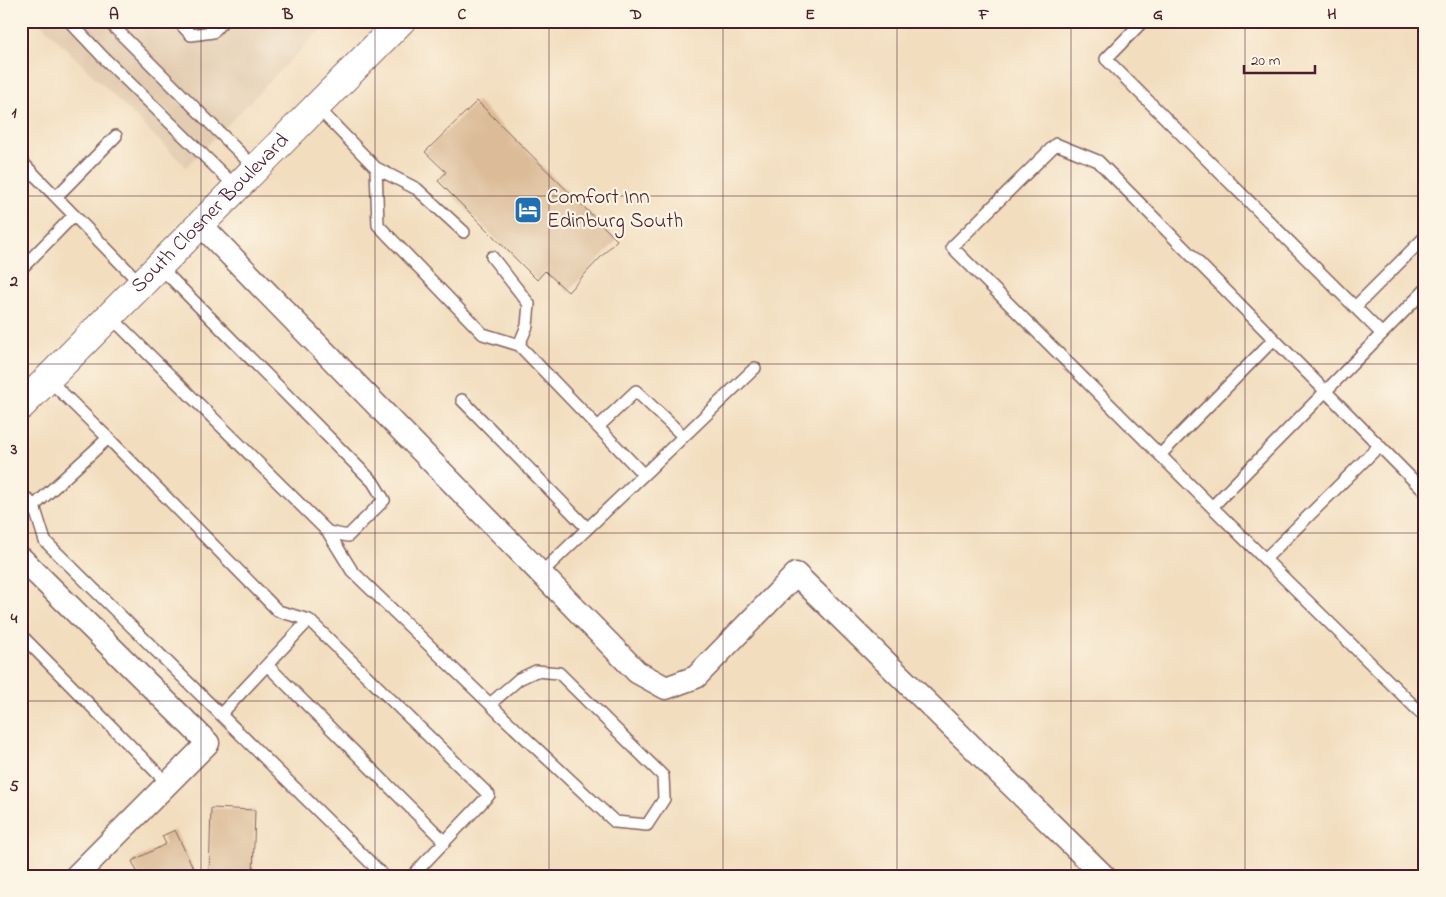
<svg xmlns="http://www.w3.org/2000/svg" width="1446" height="897" viewBox="0 0 1446 897" font-family="'Indie Flower',sans-serif">
  <style>
    .built { fill: #e3ccb1 }
    .building { fill: #dcbc98 }
    .lines { fill: none; stroke-linecap: round; stroke-linejoin: round }
    .lane-casing { stroke: #85625e; stroke-width: 14 }
    .street-casing { stroke: #85625e; stroke-width: 25 }
    .primary-casing { stroke: #85625e; stroke-width: 30 }
    .lane { stroke: #fff; stroke-width: 11 }
    .street { stroke: #fff; stroke-width: 22 }
    .primary { stroke: #fff; stroke-width: 28 }
    .grid { fill: none; stroke: #4a1f2b; stroke-width: 1; stroke-opacity: 0.55 }
    .labels { text-anchor: middle; dominant-baseline: central; stroke-width: 4.5; stroke-linejoin: round; paint-order: stroke }
    .poi-label { font-size: 21px; fill: #4a1f2b; stroke: #fcf5e5; text-anchor: start }
    .street-label { font-size: 21px; fill: #4a1f2b; stroke: #fcf5e5 }
    .neatline { fill: none; stroke: #4a1f2b; stroke-width: 2 }
    .grid-label { font-size: 16px; text-anchor: middle; font-weight: bold; fill: #4a1f2b }
  </style>
  <rect width="100%" height="100%" fill="#fcf5e5"/>
  <filter id="ink" filterUnits="userSpaceOnUse"><feTurbulence type="fractalNoise" baseFrequency=".02" numOctaves="2"/><feDisplacementMap in="SourceGraphic" scale="10" xChannelSelector="R" yChannelSelector="G"/><feConvolveMatrix kernelMatrix="1 2 1 2 8 2 1 2 1" color-interpolation-filters="sRGB"/></filter>
  <filter id="wash" filterUnits="userSpaceOnUse"><feTurbulence type="fractalNoise" baseFrequency=".0096" numOctaves="4" result="noise"/><feDisplacementMap in="SourceGraphic" scale="20" xChannelSelector="R" yChannelSelector="G"/><feGaussianBlur stdDeviation="1.12" result="paint"/><feColorMatrix in="noise" values="0 0 0 0 0 0 0 0 0 0 0 0 0 0 0 0 0 1.4 0 .05"/><feComposite in="paint" operator="in"/></filter>
  <g filter="url(#wash)">
    <rect width="100%" height="100%" fill="#f2ddbe"/>
    <!-- built -->
    <path class="built" d="M38,21H329L186,167Z"/>
    <g id="blocks">
      <!-- building -->
      <path class="building" d="M477,101L617,240L568,292L545,271L537,280L438,181L446,172L425,152Z
        M211,808L255,810L253,876H242L243,871H234V876H209Z
        M175,830L197,876H147L146,874L139,876L132,861L166,844L162,836Z"/>
    </g>
  </g>
  <g filter="url(#ink)">
    <use href="#blocks" fill-opacity="0" stroke="#85625e" stroke-width="1"/>
    <g class="lines">
      <defs>
        <path id="lane" d="M69,21L103,57L236,187
          M108,21L255,168
          M178,21L191,35L213,32L223,21
          M1143,21L1106,59L1382,334
          M316,106L376,168L378,225L483,334L519,345L643,474
          M21,161L141,284
          M376,168L417,189L464,232
          M56,197L116,136
          M492,257L529,304L527,326L519,345
          M21,269L74,215
          M1425,290L1212,507L952,247L1056,144L1098,161L1425,492
          M1355,307L1425,237
          M110,316L328,532L348,536L384,500L373,482L159,266
          M462,400L587,528
          M598,427L636,391L683,436
          M108,438L278,611L309,620L489,795L412,876
          M1160,455L1274,339
          M21,493L34,506L108,438L48,379
          M34,506L45,541L384,876
          M1212,507L1425,717
          M328,532L352,571L490,704L503,717L615,822L647,825L664,799L663,776L559,673L536,671L519,679L490,704
          M1265,559L1379,446
          M541,573L755,368
          M21,643L25,639L168,784
          M267,665L445,842
          M221,714L309,620"/>
        <path id="street" d="M200,224L637,672L666,688L696,677L796,574L1104,876
          M21,558L208,743L76,876"/>
        <g id="primary">
          <path id="s1" d="M21,406L401,21"/>
        </g>
      </defs>
      <!-- lane casing -->
      <use href="#lane" class="lane-casing"/>
      <!-- street casing -->
      <use href="#street" class="street-casing"/>
      <!-- primary casing -->
      <use href="#primary" class="primary-casing"/>
      <!-- lane -->
      <use href="#lane" class="lane"/>
      <!-- street -->
      <use href="#street" class="street"/>
      <!-- primary -->
      <use href="#primary" class="primary"/>
    </g>
  </g>
  <!-- grid -->
  <path class="grid" d="M201,21V876M375,21V876M549,21V876M723,21V876M897,21V876M1071,21V876M1245,21V876M21,196H1425M21,364H1425M21,533H1425M21,701H1425"/>
  <!-- icons -->
  <defs>
    <symbol id="hotel-square" viewBox="-11 -11 22 22"><rect x="-9" y="-9" width="18" height="18" rx="4" fill="#1f6fb2" stroke="#fcf5e5"/><path d="M-6-4.5h1.5V1H6V5H4.5V3h-9V5H-6ZM-4 0a1.8 1.8 0 1 1 3.6 0ZM.5 0V-2.5h3Q6-2.5 6 0Z" fill="#fff"/></symbol>
  </defs>
  <g fill-rule="evenodd">
    <use href="#hotel-square" x="512" y="194" width="32" height="32"/>
  </g>
  <g class="labels">
    <!-- poi labels -->
    <g class="poi-label">
      <text x="547" y="198">Comfort Inn<tspan x="547" dy="24">Edinburg South</tspan></text>
    </g>
    <!-- street labels -->
    <g class="street-label">
      <text stroke="none"><textPath href="#s1" startOffset="270">South Closner Boulevard</textPath></text>
    </g>
  </g>
  <!-- margin -->
  <rect width="1446" height="897" fill="none" stroke="#fcf5e5" stroke-width="55"/>
  <!-- scale -->
  <path d="M1244 65v8h71v-8" fill="none" stroke="#4a1f2b" stroke-width="2.5"/>
  <text x="1251" y="65" font-size="15" fill="#4a1f2b" stroke="#fcf5e5" stroke-width="4" paint-order="stroke">20 m</text>
  <rect x="28" y="28" width="1390" height="842" class="neatline"/>
  <g class="grid-label">
    <text x="114" y="19">A</text>
    <text x="288" y="19">B</text>
    <text x="462" y="19">C</text>
    <text x="636" y="19">D</text>
    <text x="810" y="19">E</text>
    <text x="984" y="19">F</text>
    <text x="1158" y="19">G</text>
    <text x="1332" y="19">H</text>
    <text x="14" y="117">1</text>
    <text x="14" y="286">2</text>
    <text x="14" y="454">3</text>
    <text x="14" y="623">4</text>
    <text x="14" y="791">5</text>
  </g>
</svg>
